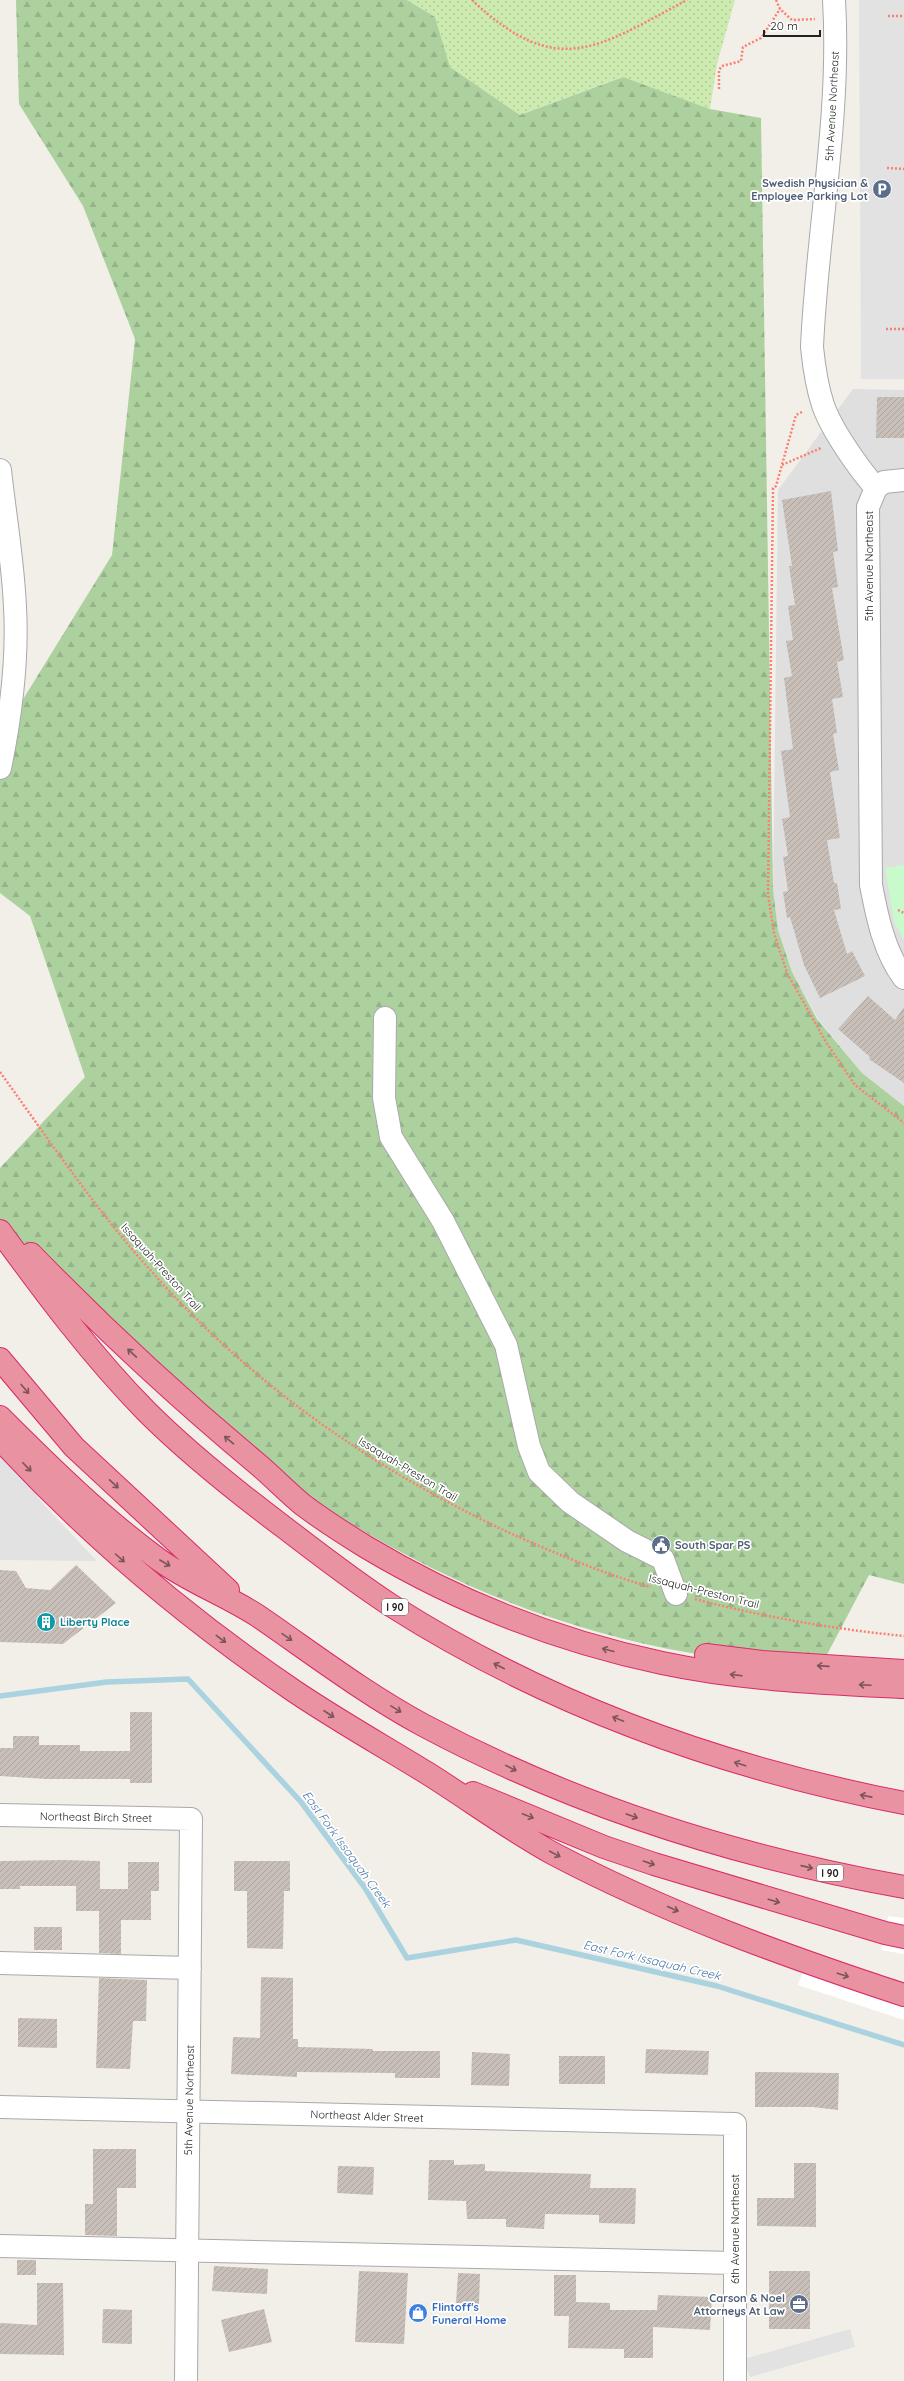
<svg xmlns="http://www.w3.org/2000/svg" width="904" height="2381" viewBox="0 0 904 2381" font-family="Quicksand,sans-serif">
  <style>
    .residential { fill: #e0dfdf }
    .grass { fill: url(#grass-dots) }
    .forest { fill: url(#forest-firs) }
    .park { fill: #c8facc }
    .parking { fill: #e2e2e2 }
    .pier { fill: #fff }
    .lines { fill: none; stroke-linecap: round; stroke-linejoin: round }
    .stream { stroke: #aad3df; stroke-width: 5.5 }
    .building { fill: url(#building-hatch) }
    .minor-casing { stroke: #a9a9a9; stroke-width: 24 }
    .highway-casing { stroke: #dc2a67; stroke-width: 24 }
    .path { stroke: #fa8072; stroke-width: 2.5; stroke-dasharray: 2 2; stroke-linecap: butt }
    .minor { stroke: #fff; stroke-width: 22 }
    .highway { stroke: #e892a2; stroke-width: 22 }
    .oneway { stroke: #7b545c }
    .labels { text-anchor: middle; dominant-baseline: central; stroke-width: 3.5; stroke-linejoin: round; paint-order: stroke }
    .shield { fill: #fff; stroke: #646464; stroke-width: 1 }
    .shield-label { font-size: 10px; font-weight: bold; fill: #222 }
    .street-label { font-size: 11px; fill: #222; stroke: #fff }
    .service-label { font-size: 11px; font-weight: bold; fill: #4e5e75; stroke: #fff; text-anchor: end }
    .culture-label { font-size: 11px; font-weight: bold; fill: #0d838f; stroke: #fff; text-anchor: start }
    .shop-label { font-size: 11px; font-weight: bold; fill: #366cbe; stroke: #fff; text-anchor: start }
    .water-label { font-size: 12px; font-style: italic; fill: #4a7aab; stroke: #fff }
  </style>
  <defs>
    <pattern id="grass-dots" width="8" height="8" patternUnits="userSpaceOnUse"><rect width="8" height="8" fill="#cdebb0"/><path d="M2 2h.1M6 6h.1" fill="none" stroke="#b0c997" stroke-width="1.8" stroke-linecap="round"/></pattern>
    <pattern id="forest-firs" width="22" height="20" patternUnits="userSpaceOnUse"><rect width="22" height="20" fill="#add19e"/><path d="M5 1l3.5 6h-7zM16 11l3.5 6h-7z" fill="#95b388"/></pattern>
    <pattern id="building-hatch" width="6" height="6" patternUnits="userSpaceOnUse"><rect width="6" height="6" fill="#c7bfb8"/><path d="M-1 1l2-2M0 6l6-6M5 7l2-2" fill="none" stroke="#aba49e"/></pattern>
  </defs>
  <rect width="100%" height="100%" fill="#f2efe9"/>
  <!-- residential -->
  <path class="residential" d="M853,389L904,390V1106L862,1073L818,1019L792,972L778,930L773,889L778,490Z"/>
  <!-- grass -->
  <path class="grass" d="M407,0H735L717,64L710,109L622,77L520,115L450,67L435,17Z"/>
  <!-- forest -->
  <path class="forest" d="M16,0H407L435,17L450,67L520,115L623,77L710,109L761,118L773,889L778,930L792,972L817,1019L862,1073L904,1106V1584L869,1575L821,1666C777,1663 734,1660 691,1653C557,1630 431,1577 318,1503C298,1490 276,1478 257,1463C165,1391 84,1304 0,1222V1168L85,1077L30,916L0,893V768L9,722L112,555L135,339L83,206L19,104Z"/>
  <!-- park -->
  <path class="park" d="M904,865V940L894,922L885,868Z"/>
  <!-- parking -->
  <path class="parking" d="M859,0H904V379H861Z
    M0,1451L45,1506L97,1561L0,1560Z
    M850,2329L855,2347L750,2377L744,2359Z"/>
  <!-- pier -->
  <path class="pier" d="M888,1916L904,1918V1954L881,1950Z
    M809,1955L904,1986V2020L798,1985Z"/>
  <g class="lines">
    <!-- stream -->
    <path class="stream" d="M0,1696L107,1682L188,1679L301,1802L365,1888L407,1958L516,1940L717,1986L904,2045"/>
  </g>
  <!-- building -->
  <path class="building" d="M877,397H904V438H876Z
    M831,491L838,551L833,552L838,587L832,588L844,660L837,662L843,697L832,699L837,733L833,734L839,770L830,772L840,838L827,840L834,883H837L841,909L834,910L847,954L852,951L865,976L820,998L804,965L790,917L787,918L783,892L788,891L783,857L788,856L782,819L790,817L781,751L793,749L784,678L792,676L786,641L793,640L788,606L795,605L789,566H792L782,500Z
    M868,996L895,1020L904,1007V1083L869,1059L870,1057L838,1029Z
    M76,1565L116,1603L63,1644L0,1642V1570L16,1571L26,1588L50,1590Z
    M130,1712H152V1783H130V1779H46L0,1776V1748H13V1736H39V1745H80V1751H130Z
    M63,1860L100,1861V1889H128V1862H159V1891H151V1920H121V1954L99,1953V1911H76V1886H20V1889H0V1861Z
    M234,1861H290V1891H284L283,1949L247,1948V1891H234Z
    M34,1927H62V1950H34Z
    M261,1977L293,1978V2039H298V2047L373,2049V2051H440V2078H395V2073L297,2072V2077L231,2074L233,2037L260,2038Z
    M99,1978L147,1980L146,2021H133L130,2069L96,2068Z
    M18,2018L57,2019V2048L18,2047Z
    M646,2049L709,2051L708,2075L645,2073Z
    M472,2052L510,2054L509,2086L471,2085Z
    M559,2056H605V2084H559Z
    M755,2072L839,2073L838,2110L813,2107H755Z
    M93,2149H136V2188H117V2236L85,2235V2204H93Z
    M429,2160H454V2165L485,2164V2171L591,2174L590,2188H636L635,2224L599,2223V2215L545,2214L544,2229L506,2227V2219H467L466,2201L428,2200Z
    M794,2163H816V2227L757,2226V2198H794Z
    M338,2166L374,2167L373,2195L337,2193Z
    M17,2260H36V2275H17Z
    M214,2266L268,2269L267,2294L212,2291Z
    M359,2271L408,2273L404,2344L355,2342Z
    M769,2271H810V2329H769Z
    M458,2273L480,2274L479,2304L456,2303Z
    M554,2275H576V2302L610,2303V2310H657L658,2295L712,2297L710,2330L653,2327V2358H624V2349L568,2348L569,2316H554Z
    M37,2283H63L64,2355L0,2354V2323L37,2325Z
    M103,2309L132,2310V2344L102,2343Z
    M264,2309L272,2342L229,2352L221,2320Z"/>
  <g class="lines">
    <defs>
      <path id="minor" d="M834,0C841,116 817,232 812,347C814,367 817,387 823,405C831,429 859,469 876,488L868,507L871,885C877,916 884,952 904,978
        M0,470C5,516 13,561 15,607C18,661 11,715 0,768
        M876,488L884,482L904,480
        M385,1018L384,1098L391,1137L443,1221L506,1345L529,1446L539,1472L570,1502L627,1541L663,1559L676,1594
        M0,1815L191,1819L186,2381
        M0,1963L190,1968
        M0,2107C245,2111 490,2120 735,2124V2381
        M0,2246L734,2263"/>
      <path id="highway" d="M0,1231C45,1293 92,1356 146,1411C189,1454 237,1492 285,1528C320,1555 355,1582 392,1606C548,1705 724,1768 904,1803
        M31,1254C102,1327 176,1396 254,1461C271,1475 286,1491 303,1505C323,1520 345,1534 366,1547C458,1602 558,1641 662,1663C742,1680 823,1683 904,1687
        M0,1359L74,1447L228,1590
        M0,1417C50,1467 101,1517 158,1559C189,1582 226,1595 258,1616C312,1653 364,1693 423,1725C573,1805 737,1857 904,1887
        M0,1439C89,1536 185,1617 294,1691C337,1720 383,1746 427,1773C470,1800 510,1830 554,1854C666,1913 785,1956 904,1995
        M706,1655L762,1662L904,1671
        M473,1793L604,1847L654,1864L885,1933L904,1937"/>
    </defs>
    <!-- minor casing -->
    <use href="#minor" class="minor-casing"/>
    <!-- highway casing -->
    <use href="#highway" class="highway-casing"/>
    <!-- path -->
    <path class="path" d="M472,0C558,81 598,47 687,0
      M776,0L780,9L792,20L815,19
      M888,16H904
      M719,89V70L722,66L741,61L743,47L761,38L780,9
      M887,168L904,169
      M886,329H904
      M802,412L796,415L776,486L773,488L768,894L774,933L787,973L826,1042L855,1085L904,1123
      M782,465L821,448
      M898,910L904,913
      M0,1072C49,1140 96,1210 152,1272C252,1385 376,1471 512,1534C557,1554 604,1574 651,1587
      M695,1599C764,1617 833,1629 904,1636"/>
    <!-- minor -->
    <use href="#minor" class="minor"/>
    <!-- highway -->
    <use href="#highway" class="highway"/>
  </g>
  <!-- one-way arrows -->
  <defs><path id="oneway-shaft" d="M-6 0H5M1.5-3L5.5 0L1.5 3" fill="none" stroke-width="1.6" stroke-linecap="round" stroke-linejoin="round"/></defs>
  <g class="oneway">
    <use href="#oneway-shaft" transform="translate(132 1353) rotate(-137)"/>
    <use href="#oneway-shaft" transform="translate(25 1389) rotate(50)"/>
    <use href="#oneway-shaft" transform="translate(229 1440) rotate(-140)"/>
    <use href="#oneway-shaft" transform="translate(27 1467) rotate(46)"/>
    <use href="#oneway-shaft" transform="translate(114 1484) rotate(43)"/>
    <use href="#oneway-shaft" transform="translate(120 1558) rotate(42)"/>
    <use href="#oneway-shaft" transform="translate(165 1563) rotate(30)"/>
    <use href="#oneway-shaft" transform="translate(287 1637) rotate(35)"/>
    <use href="#oneway-shaft" transform="translate(221 1639) rotate(37)"/>
    <use href="#oneway-shaft" transform="translate(608 1650) rotate(-165)"/>
    <use href="#oneway-shaft" transform="translate(499 1666) rotate(-153)"/>
    <use href="#oneway-shaft" transform="translate(823 1666) rotate(-176)"/>
    <use href="#oneway-shaft" transform="translate(736 1675) rotate(-173)"/>
    <use href="#oneway-shaft" transform="translate(865 1685) rotate(-177)"/>
    <use href="#oneway-shaft" transform="translate(396 1709) rotate(31)"/>
    <use href="#oneway-shaft" transform="translate(329 1714) rotate(33)"/>
    <use href="#oneway-shaft" transform="translate(618 1719) rotate(-158)"/>
    <use href="#oneway-shaft" transform="translate(740 1764) rotate(-162)"/>
    <use href="#oneway-shaft" transform="translate(511 1768) rotate(26)"/>
    <use href="#oneway-shaft" transform="translate(866 1796) rotate(-169)"/>
    <use href="#oneway-shaft" transform="translate(528 1816) rotate(22)"/>
    <use href="#oneway-shaft" transform="translate(632 1816) rotate(20)"/>
    <use href="#oneway-shaft" transform="translate(555 1854) rotate(28)"/>
    <use href="#oneway-shaft" transform="translate(649 1863) rotate(19)"/>
    <use href="#oneway-shaft" transform="translate(807 1867) rotate(13)"/>
    <use href="#oneway-shaft" transform="translate(774 1901) rotate(16)"/>
    <use href="#oneway-shaft" transform="translate(673 1909) rotate(24)"/>
    <use href="#oneway-shaft" transform="translate(843 1975) rotate(18)"/>
  </g>
  <!-- icons -->
  <defs>
    <symbol id="parking-disc" viewBox="-11 -11 22 22"><circle r="9.5" fill="#5c6f8a" stroke="#fff"/><path d="M-3.5-5.5H1a3.5 3.5 0 0 1 0 7H-1V5.5H-3.5ZM-1-3.4V-.6H.8a1.4 1.4 0 0 0 0-2.8Z" fill="#fff"/></symbol>
    <symbol id="civic-disc" viewBox="-11 -11 22 22"><circle r="9.5" fill="#5c6f8a" stroke="#fff"/><path d="M-.6-6.5H3V-4.5H.6V-3L4-1V1h2V6H-6V1h2V-1L-.6-3ZM-1.2 2.5V6h2.4V2.5Z" fill="#fff"/></symbol>
    <symbol id="building-disc" viewBox="-11 -11 22 22"><circle r="9.5" fill="#0f9aa8" stroke="#fff"/><path d="M-4-6H4V6H1V3H-1V6H-4ZM-2.5-4.3h1.7v1.8h-1.7ZM.8-4.3h1.7v1.8H.8ZM-2.5-1h1.7V.8h-1.7ZM.8-1h1.7V.8H.8Z" fill="#fff"/></symbol>
    <symbol id="office-disc" viewBox="-11 -11 22 22"><circle r="9.5" fill="#5c6f8a" stroke="#fff"/><path d="M-6-3h4V-5.5h4V-3h4V5H-6ZM-1-4.5V-3h2v-1.5ZM-6 0V1H6V0Z" fill="#fff"/></symbol>
    <symbol id="shop-disc" viewBox="-11 -11 22 22"><circle r="9.5" fill="#3f7fe0" stroke="#fff"/><path d="M-5-2.5h2.3a2.7 3.5 0 0 1 5.4 0H5L5.5 6h-11ZM-1.5-2.5h3a1.5 2.3 0 0 0-3 0Z" fill="#fff"/></symbol>
  </defs>
  <g fill-rule="evenodd">
    <use href="#parking-disc" x="871" y="178" width="22" height="22"/>
    <use href="#civic-disc" x="650" y="1534" width="22" height="22"/>
    <use href="#building-disc" x="35" y="1611" width="22" height="22"/>
    <use href="#office-disc" x="788" y="2293" width="22" height="22"/>
    <use href="#shop-disc" x="407" y="2302" width="22" height="22"/>
  </g>
  <g class="labels">
    <!-- shield labels -->
    <g class="shield">
      <rect x="382" y="1599" width="26" height="16" rx="3"/>
      <rect x="817" y="1865" width="26" height="16" rx="3"/>
    </g>
    <g class="shield-label">
      <text x="395" y="1607">I 90</text>
      <text x="830" y="1873">I 90</text>
    </g>
    <!-- street labels -->
    <g class="street-label">
      <text transform="translate(832 106) rotate(-87)">5th Avenue Northeast</text>
      <text transform="translate(869 566) rotate(-90)">5th Avenue Northeast</text>
      <text transform="translate(161 1267) rotate(48)">Issaquah-Preston Trail</text>
      <text transform="translate(408 1469) rotate(31)">Issaquah-Preston Trail</text>
      <text transform="translate(704 1591) rotate(14)">Issaquah-Preston Trail</text>
      <text transform="translate(96 1817) rotate(1)">Northeast Birch Street</text>
      <text transform="translate(189 2100) rotate(-89)">5th Avenue Northeast</text>
      <text transform="translate(367 2116) rotate(2)">Northeast Alder Street</text>
      <text transform="translate(735 2229) rotate(-90)">6th Avenue Northeast</text>
    </g>
    <!-- service labels -->
    <g class="service-label">
      <text x="868" y="183">Swedish Physician &amp;<tspan x="868" dy="13">Employee Parking Lot</tspan></text>
      <text x="675" y="1545" text-anchor="start">South Spar PS</text>
      <text x="785" y="2298">Carson &amp; Noel<tspan x="785" dy="13">Attorneys At Law</tspan></text>
    </g>
    <!-- culture labels -->
    <g class="culture-label">
      <text x="60" y="1622">Liberty Place</text>
    </g>
    <!-- shop labels -->
    <g class="shop-label">
      <text x="432" y="2307">Flintoff's<tspan x="432" dy="13">Funeral Home</tspan></text>
    </g>
    <!-- water labels -->
    <g class="water-label">
      <text transform="translate(347 1849) rotate(54)">East Fork Issaquah Creek</text>
      <text transform="translate(652 1960) rotate(13)">East Fork Issaquah Creek</text>
    </g>
  </g>
  <!-- scale -->
  <path d="M764 30v6h56v-6" fill="none" stroke="#222222" stroke-width="2"/>
  <text x="770" y="30" font-size="12" fill="#222222" stroke="#ffffff" stroke-width="3" paint-order="stroke">20 m</text>
</svg>
